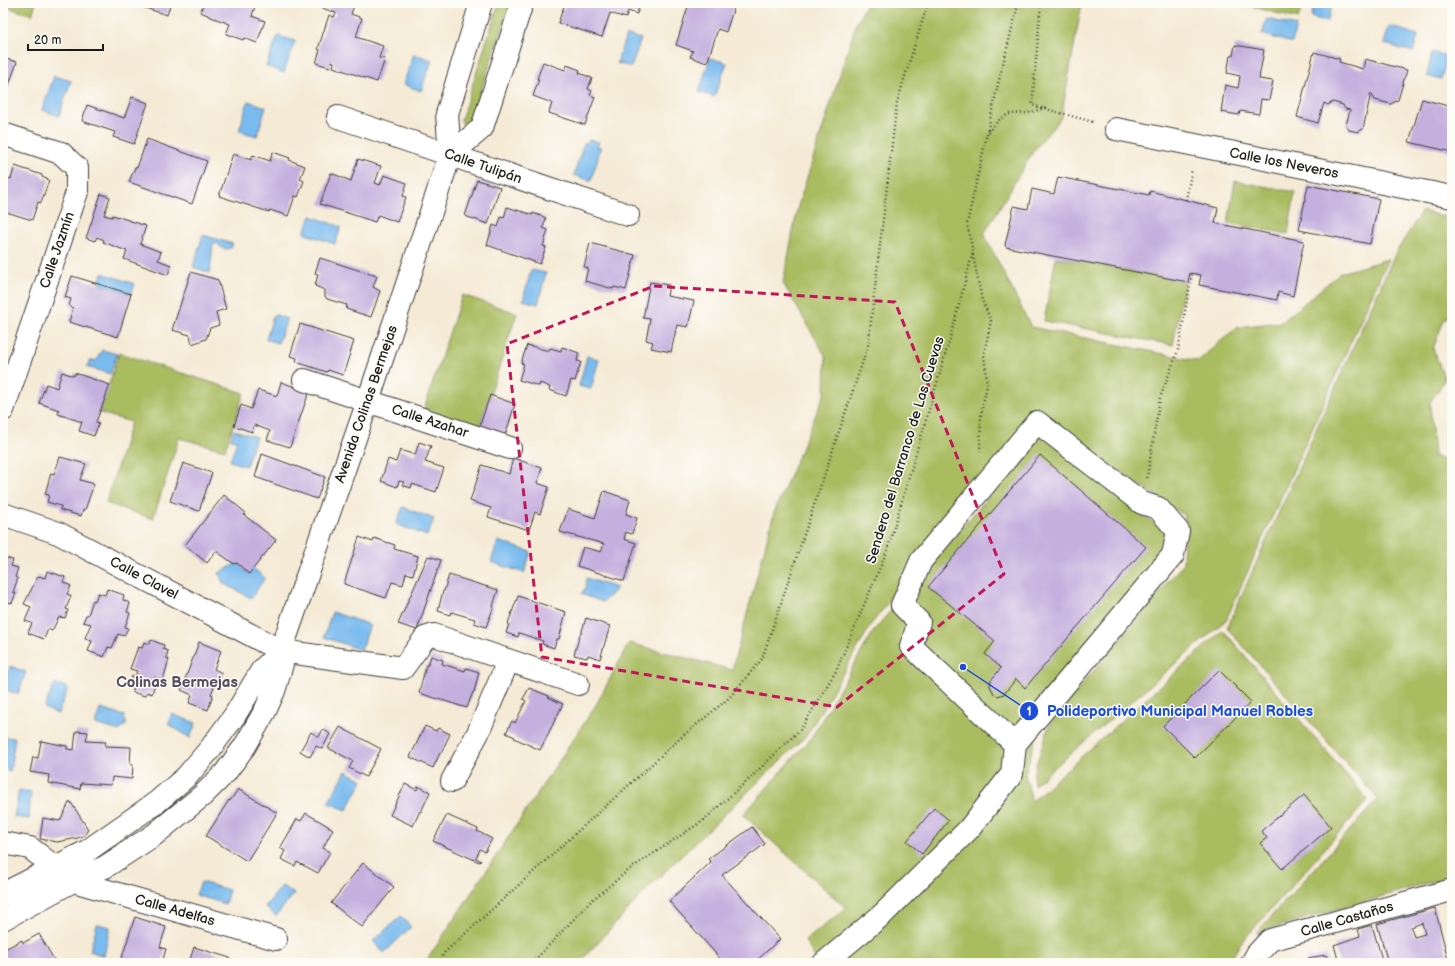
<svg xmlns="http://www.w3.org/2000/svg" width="1455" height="966" viewBox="0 0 1455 966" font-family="'Balsamiq Sans',sans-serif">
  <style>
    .green { fill: #a9bc60; stroke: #626c3e }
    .water { fill: #7abbef; stroke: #4b6c86 }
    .building { fill: #c5afde; fill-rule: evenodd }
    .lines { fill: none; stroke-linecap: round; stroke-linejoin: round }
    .minor-casing { stroke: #3d3b38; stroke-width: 24 }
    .path { stroke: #3d3b38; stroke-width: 2.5; stroke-dasharray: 1 3; stroke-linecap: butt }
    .minor { stroke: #fff; stroke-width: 22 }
    .marked { fill: none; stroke: #c2185b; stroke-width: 3; stroke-dasharray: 8 5; stroke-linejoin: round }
    .labels { text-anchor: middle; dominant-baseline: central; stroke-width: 3; stroke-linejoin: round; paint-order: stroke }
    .street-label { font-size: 14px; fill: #1c1c1c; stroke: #fdfcf7 }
    .neighbourhood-label { font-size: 15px; font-weight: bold; fill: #574f60; stroke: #fdfcf7 }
    .leader { fill: none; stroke: #1d4ed8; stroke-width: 1.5 }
    .callout-dot { fill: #1d4ed8; stroke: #fdfcf7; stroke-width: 1.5 }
    .mark-label { font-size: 12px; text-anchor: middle; font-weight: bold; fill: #fff }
    .callout-label { font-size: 15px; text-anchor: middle; font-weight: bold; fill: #1d4ed8; stroke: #fdfcf7; stroke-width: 3; stroke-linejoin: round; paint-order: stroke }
  </style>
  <rect width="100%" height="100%" fill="#fdfcf7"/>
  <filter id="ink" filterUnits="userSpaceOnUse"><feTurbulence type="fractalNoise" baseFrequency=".025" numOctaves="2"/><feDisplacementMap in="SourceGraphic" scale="8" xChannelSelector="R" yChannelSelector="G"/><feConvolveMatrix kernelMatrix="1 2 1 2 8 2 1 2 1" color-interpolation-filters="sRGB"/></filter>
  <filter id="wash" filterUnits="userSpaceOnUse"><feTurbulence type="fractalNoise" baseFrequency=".012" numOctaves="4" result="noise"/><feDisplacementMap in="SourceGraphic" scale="16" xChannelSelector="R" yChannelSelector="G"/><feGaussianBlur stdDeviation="0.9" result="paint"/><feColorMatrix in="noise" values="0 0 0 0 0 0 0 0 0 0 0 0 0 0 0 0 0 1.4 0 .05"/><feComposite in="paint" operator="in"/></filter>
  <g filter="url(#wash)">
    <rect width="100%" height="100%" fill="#f5ead5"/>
    <!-- green -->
    <path class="green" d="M3,3H36L32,15L3,6Z
      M499,3H511L470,122L464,127L461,120Z
      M867,3H1082L1061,118L1034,150L984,234L1031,327L1198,361L1237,327L1282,322L1340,273L1388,259L1226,620L1034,785L1033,774L1050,723L1183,564L1184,515L1036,415L872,623L807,735L648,888L579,963H425L596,705L629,643L732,670L774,513L825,393L826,357L783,283L798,206L856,24Z
      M1238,3H1303L1298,19Z
      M1235,181L1295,192L1288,234L1228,223Z
      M1422,211L1452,219V312L1444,320L1433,349L1445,380L1430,402L1434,456L1452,464V876L1256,933L1378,799L1227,628L1395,254Z
      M1056,257L1185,281L1173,345L1044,321Z
      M462,295L517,313L479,428L424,409Z
      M119,353L244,393L225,450L179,438L153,519L106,503L131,422L100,413Z
      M1043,433L1172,538L1046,703L1025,774L1032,801L1223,630L1368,800L1240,944L1229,963H818L805,941L846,908L743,815L811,738L875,629Z"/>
    <!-- water -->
    <path class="water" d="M1315,3H1333L1327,22L1311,17Z
      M1267,19L1296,26L1292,43L1262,34Z
      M1389,26L1418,35L1413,52L1384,44Z
      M626,35L641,39L631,67L617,63Z
      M278,36L295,41L284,73L266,66Z
      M1432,52L1447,56L1441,80L1427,76Z
      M414,54L432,60L421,91L403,84Z
      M710,58L727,63L714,97L699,92Z
      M54,76L71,81L59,116L42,110Z
      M248,101L266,107L257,136L239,131Z
      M589,140L599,142L597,147H601L591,181L574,175L584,143H588Z
      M311,216L341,227L335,244L304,233Z
      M203,235L233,244L231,248C225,250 220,248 217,243H213L210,273L193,267Z
      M531,270L546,273L538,304L523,300Z
      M102,273L135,284L131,294L99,284Z
      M274,314L287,319L278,343L266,339Z
      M102,350L117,354L110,374L87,367L91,360L96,361Z
      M587,356L599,359L591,389L579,386Z
      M234,430L256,437L246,466L230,461L237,441L231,439Z
      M403,507L434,519L427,536L396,524Z
      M498,541L531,552L524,573L491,562Z
      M237,563L249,574L253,568L265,578L251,598L223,583L219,573Z
      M586,578L617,588L603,602L581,594L586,587Z
      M332,612L370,625L361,650L324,637Z
      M10,666L26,672L18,694L3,689Z
      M55,683L68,688L58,714L44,708Z
      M100,709L125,716L124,719L126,721V725L121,728L120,731L95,724Z
      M172,714L196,723L190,738L168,724Z
      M3,737L15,738L10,771L3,770Z
      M346,771L363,780L347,810L328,803Z
      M19,790L31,792L29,819L14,817Z
      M201,882L229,890L225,904L196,895Z
      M282,886L294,894L276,916L265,907Z
      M401,916L411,927L384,953L373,941Z
      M97,924L110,927L104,956L90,951Z"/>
    <g id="blocks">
      <!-- building -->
      <path class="building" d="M137,3H171L167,15L136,5Z
        M204,3H256L252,16L265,21L257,43L244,38L243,40L226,34L230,24L208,16V15L200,12Z
        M324,3H355L351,14L362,18L356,37L383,46L379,58L385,59L377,82L333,67L334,62L331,61L330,67L316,63L320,50L318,49L329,15L334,17L336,13L322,8Z
        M565,3H640L637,14L628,11L626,18L610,13L602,37L558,23Z
        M689,3H717L722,5V3L734,7L726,32L718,29L707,63L690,57L693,51L676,45Z
        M1235,45L1264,50L1259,79L1273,81L1269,100L1261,99L1259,114L1240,111L1239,115L1221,112L1225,85L1238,88L1240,76L1227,73L1230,56H1233Z
        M1314,52L1340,59L1339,62L1363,69L1365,59L1407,70L1398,100L1391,104L1375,100L1371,93L1363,129L1358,132L1349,130L1346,125L1350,110L1345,109L1343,105L1333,102L1328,105L1324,103L1318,123L1297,117Z
        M3,58L17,62L3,102Z
        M543,62L565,70L567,65L580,70L579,73L592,78L588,89L592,91L590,95L595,97L585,125L549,113L552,103L533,96L539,79H537Z
        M132,97L148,103L134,144L113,137L115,132L82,121L87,105L124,118Z
        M1422,99L1452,107V152L1409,142Z
        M147,139L207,161L192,204L129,182L135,167L137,168Z
        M273,152L290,158L289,160L305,166L300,179L304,181L298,197L295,196L288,216L270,210L269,212L219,196L233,154L251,160L253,155L270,161Z
        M358,159L381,166L375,183L380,185L384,175L407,183L403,196L406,197L397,222L378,215L375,222L320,204L331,173L351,181Z
        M15,166L42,175V177L49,180L41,203L38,202L32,220L3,211V176L11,179Z
        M1058,177L1149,195L1150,191L1218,208L1215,223L1304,241L1293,296L1278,292L1277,300L1199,285L1201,275L1190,273L1188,282L1006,247L1005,245L1014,206L1028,209L1032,189L1054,194Z
        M477,180L500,187L488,224L465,216Z
        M1308,185L1379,199L1370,244L1299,230Z
        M101,194L110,197L104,215L112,217L113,215L146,226L140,244L161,252L158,260L171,265L168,275L124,259L127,251L103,242L104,240L97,237L95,241L86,238Z
        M507,207L533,215V213L546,218L543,228L548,230L543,246L546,247L540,264L487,245L493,225L498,227L501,217L504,218Z
        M590,243L635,255L626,290L614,287L613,289L585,281L588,268L584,267Z
        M320,258L377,276L373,287L380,291L371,317L346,309L347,305L327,299L325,296V290L315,286L318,274L315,273Z
        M191,272L218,280L226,309L216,312L219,325L210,328L206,339L192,344L190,335L172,330Z
        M72,276L131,294L118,337L69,322L73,308L69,306L71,299L65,297Z
        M650,282L669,285L667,296L694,301L688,327L677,325L671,352L651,348L653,342L646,340L650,319L643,318Z
        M300,324L354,341L343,375L328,370L327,372L296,362L297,358L290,356Z
        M527,345L549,351L550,348L561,351L562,347L579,353L577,361L581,362L575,381L571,380L566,396L549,390L550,387L540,383L539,386L519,380L524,364L521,363Z
        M62,372L74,376L75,373L110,385L96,422L99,423L94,436L79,431L82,422L58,414L59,410L39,403L46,384L57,388Z
        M281,382L309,392L290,447L267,440L270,431L254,425L252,432L234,426L241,405L251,409L258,390L277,396Z
        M490,395L515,404L505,436L479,428Z
        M419,442L431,446L425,462L444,468L436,492L412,484L411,488L402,485L404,482L399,481L397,487L381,481L388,459L396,462L400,450L415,455Z
        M262,454L325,477L317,499L255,477Z
        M1040,455L1146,547L1025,688L1016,679L1004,694L998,696L994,694L990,686L991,680L1001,668L985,654L995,641L928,587Z
        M60,457L86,464L80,480L94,484L85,510H83L81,516L60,510L61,506L47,502L49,495L45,494L51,473L54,474Z
        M513,458L542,468L537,483L549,487L540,514L535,512L529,530L488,517L491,508L470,501L482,465L509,474Z
        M183,463L212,473L199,511L170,501Z
        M604,491L630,500L626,514L637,518L632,534L626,532L624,539L636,543L624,581L577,566L583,547L601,552L604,544L560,532L568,509L595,518Z
        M224,495L246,513L244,515L276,540L249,574L237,563L234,564L216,551L207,563L185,545Z
        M359,537L373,542L374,538L395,545L394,549L418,556L413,575L406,573L403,585L392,582L386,598L344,584Z
        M428,556L441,560L417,630L398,624Z
        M3,557L13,560L11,566L18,568L15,577L18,578L13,592L16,593L12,603L8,602L3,612Z
        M47,571L65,577L63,582L71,586L67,594L71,596L66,609L68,610L65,618L59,617L52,631L48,629L44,639L28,633L32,623L25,621L31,607L24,604L38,576L45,578Z
        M449,575L498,590L493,606H494L486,627L474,623L475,619L451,612L450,615L438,611L443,591H444Z
        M107,589L124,595L123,600L130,603L127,612L130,613L125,627L128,628L124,636L118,634L112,648L108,647L104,657L88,651L92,641L85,638L91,624L83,622L86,615H88L93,600L95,601L98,593L105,595Z
        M518,596L566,612L559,639H557L554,648L542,644L543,641L519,633L518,637L506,633L509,624L508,623Z
        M586,618L610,626L600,659L588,655L587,658L574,655L580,634H581Z
        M151,640L164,645L163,649L168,651L166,658L169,659L163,680L155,677L153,683L155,684L152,694L147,692L145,696L132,692L134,688L129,686L132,676L135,677L137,671L130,669L138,647L142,648L144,642L150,644Z
        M199,642L221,651L214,669L222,673L217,685H215L211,694L213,695L208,710L189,703L192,695L181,690Z
        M431,656L443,660L442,664L465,671L466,668L479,672L474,692H473L467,708L419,693L426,665H428Z
        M1219,670L1251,702L1195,758L1163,726Z
        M529,688L549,696L548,697L563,704L540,750L514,738L515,737L506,733L512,721L515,723L526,701L523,699Z
        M425,726L436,731L438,728L450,734L441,753H440L433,768L410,757Z
        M340,727L381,749L366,777L349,768L353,761L328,748Z
        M323,729L330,734L322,749L316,746L310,757L300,751L311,732L319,737Z
        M76,731L88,732L86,741L106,742L105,746L131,747L130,764L133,765L132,779L112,777L111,785L81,783L80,789L48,783L49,775L30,772L33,757L38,758L41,741L67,746V749L74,750Z
        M405,784L417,790L418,786L430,792L421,812L420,811L413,826L390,815Z
        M238,789L277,813L247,861L206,836L229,800L230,801Z
        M1304,795L1331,827L1282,869L1260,843L1267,838L1261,831Z
        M70,801L88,829L85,835L78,838L57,842L40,839L43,818L60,821Z
        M934,808L949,820L922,854L907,841Z
        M306,813L333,829L323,848L330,852L318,873L297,862L295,866L281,859L285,851L280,848L282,845L297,819L301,821Z
        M447,815L478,829L477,831L492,839L485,852L480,849L476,858L481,861L479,862L433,841Z
        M752,827L765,844L722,875L780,939L754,963H724L669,901L711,862L708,859Z
        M363,863L394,887L362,927L331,903Z
        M1435,908L1449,963H1388L1377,924ZM1422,923L1425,934L1414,937L1411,927Z
        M135,917L166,927L160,947L166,949L162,963H120Z
        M1372,925L1383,963H1339L1334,945L1360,936L1358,929Z
        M39,934L56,963H3V950L22,940L23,943Z
        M194,947L230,958L228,963H189Z
        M1326,955L1330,963H1305L1308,958Z"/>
    </g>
  </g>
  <g filter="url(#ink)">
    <use href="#blocks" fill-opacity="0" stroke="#3d3b38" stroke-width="1"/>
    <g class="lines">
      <defs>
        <path id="minor" d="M338,117L628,215
          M1116,129L1452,197
          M3,134L61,153L77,168V192L3,410
          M450,155L482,128L522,3
          M304,380L510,448
          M3,514L58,533L281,651L403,668L425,638L434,635L578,684
          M452,781L478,733L508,661
          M3,843L30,848L73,881L276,939
          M3,894L87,851L157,802L187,776L210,749L235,715L262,670L281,651
          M3,919L73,881L105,867L154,835L203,795L225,773L245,746L265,711L274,691L282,664L281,651L368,401L450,155L447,114L481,3
          M824,963L883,914L969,829L1012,774L1015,744L1173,555L1178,531L1158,508L1142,503L1037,422L921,561L902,605L919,622L911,646L1015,744
          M1252,963L1257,954L1270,940L1452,890"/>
      </defs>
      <!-- minor casing -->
      <use href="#minor" class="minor-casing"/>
      <!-- path -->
      <path class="path" d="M1041,3L1032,105L1093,122
        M988,132L1000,119L1009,114L1028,113L1045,108
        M1186,200L1192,169
        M973,255L982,300L991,321L984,354L987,385L981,414L980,451
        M1147,478L1160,398L1178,350L1192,274
        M438,963L445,952L685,734L729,698L762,659L868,346L897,102L928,3
        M532,963L591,901L630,869L704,820L748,780L801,729L836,671L887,551L949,342L973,252L967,224L998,84L1017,9L1020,3"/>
      <!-- minor -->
      <use href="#minor" class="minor"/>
    </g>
  </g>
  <!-- marked area -->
  <path class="marked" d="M654,286L895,302L1004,574L837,707L542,657L507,344Z"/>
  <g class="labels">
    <!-- street labels -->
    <g class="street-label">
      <text transform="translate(1284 163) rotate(11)">Calle los Neveros</text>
      <text transform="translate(483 166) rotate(19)">Calle Tulipán</text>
      <text transform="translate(57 250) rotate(-71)">Calle Jazmín</text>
      <text transform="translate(366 404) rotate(-71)">Avenida Colinas Bermejas</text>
      <text transform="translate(430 421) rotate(18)">Calle Azahar</text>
      <text transform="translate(905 450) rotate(-73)">Sendero del Barranco de Las Cuevas</text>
      <text transform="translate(144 578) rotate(28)">Calle Clavel</text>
      <text transform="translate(175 910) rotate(16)">Calle Adelfas</text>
      <text transform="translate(1347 919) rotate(-16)">Calle Castaños</text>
    </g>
    <!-- neighbourhood labels -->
    <g class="neighbourhood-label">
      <text x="177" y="682">Colinas Bermejas</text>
    </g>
  </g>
  <!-- callouts -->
  <path class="leader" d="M963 667L1029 711"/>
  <g class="callout-dot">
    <circle cx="963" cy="667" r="4"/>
    <circle cx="1029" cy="711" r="10"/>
  </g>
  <g class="mark-label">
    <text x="1029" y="715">1</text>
  </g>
  <g class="callout-label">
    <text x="1180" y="716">Polideportivo Municipal Manuel Robles</text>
  </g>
  <!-- margin -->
  <rect width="1455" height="966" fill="none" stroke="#fdfcf7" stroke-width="16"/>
  <!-- scale -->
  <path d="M28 44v6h75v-6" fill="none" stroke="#1c1c1c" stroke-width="2"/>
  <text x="34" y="44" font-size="12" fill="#1c1c1c" stroke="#fdfcf7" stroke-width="3" paint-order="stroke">20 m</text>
</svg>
